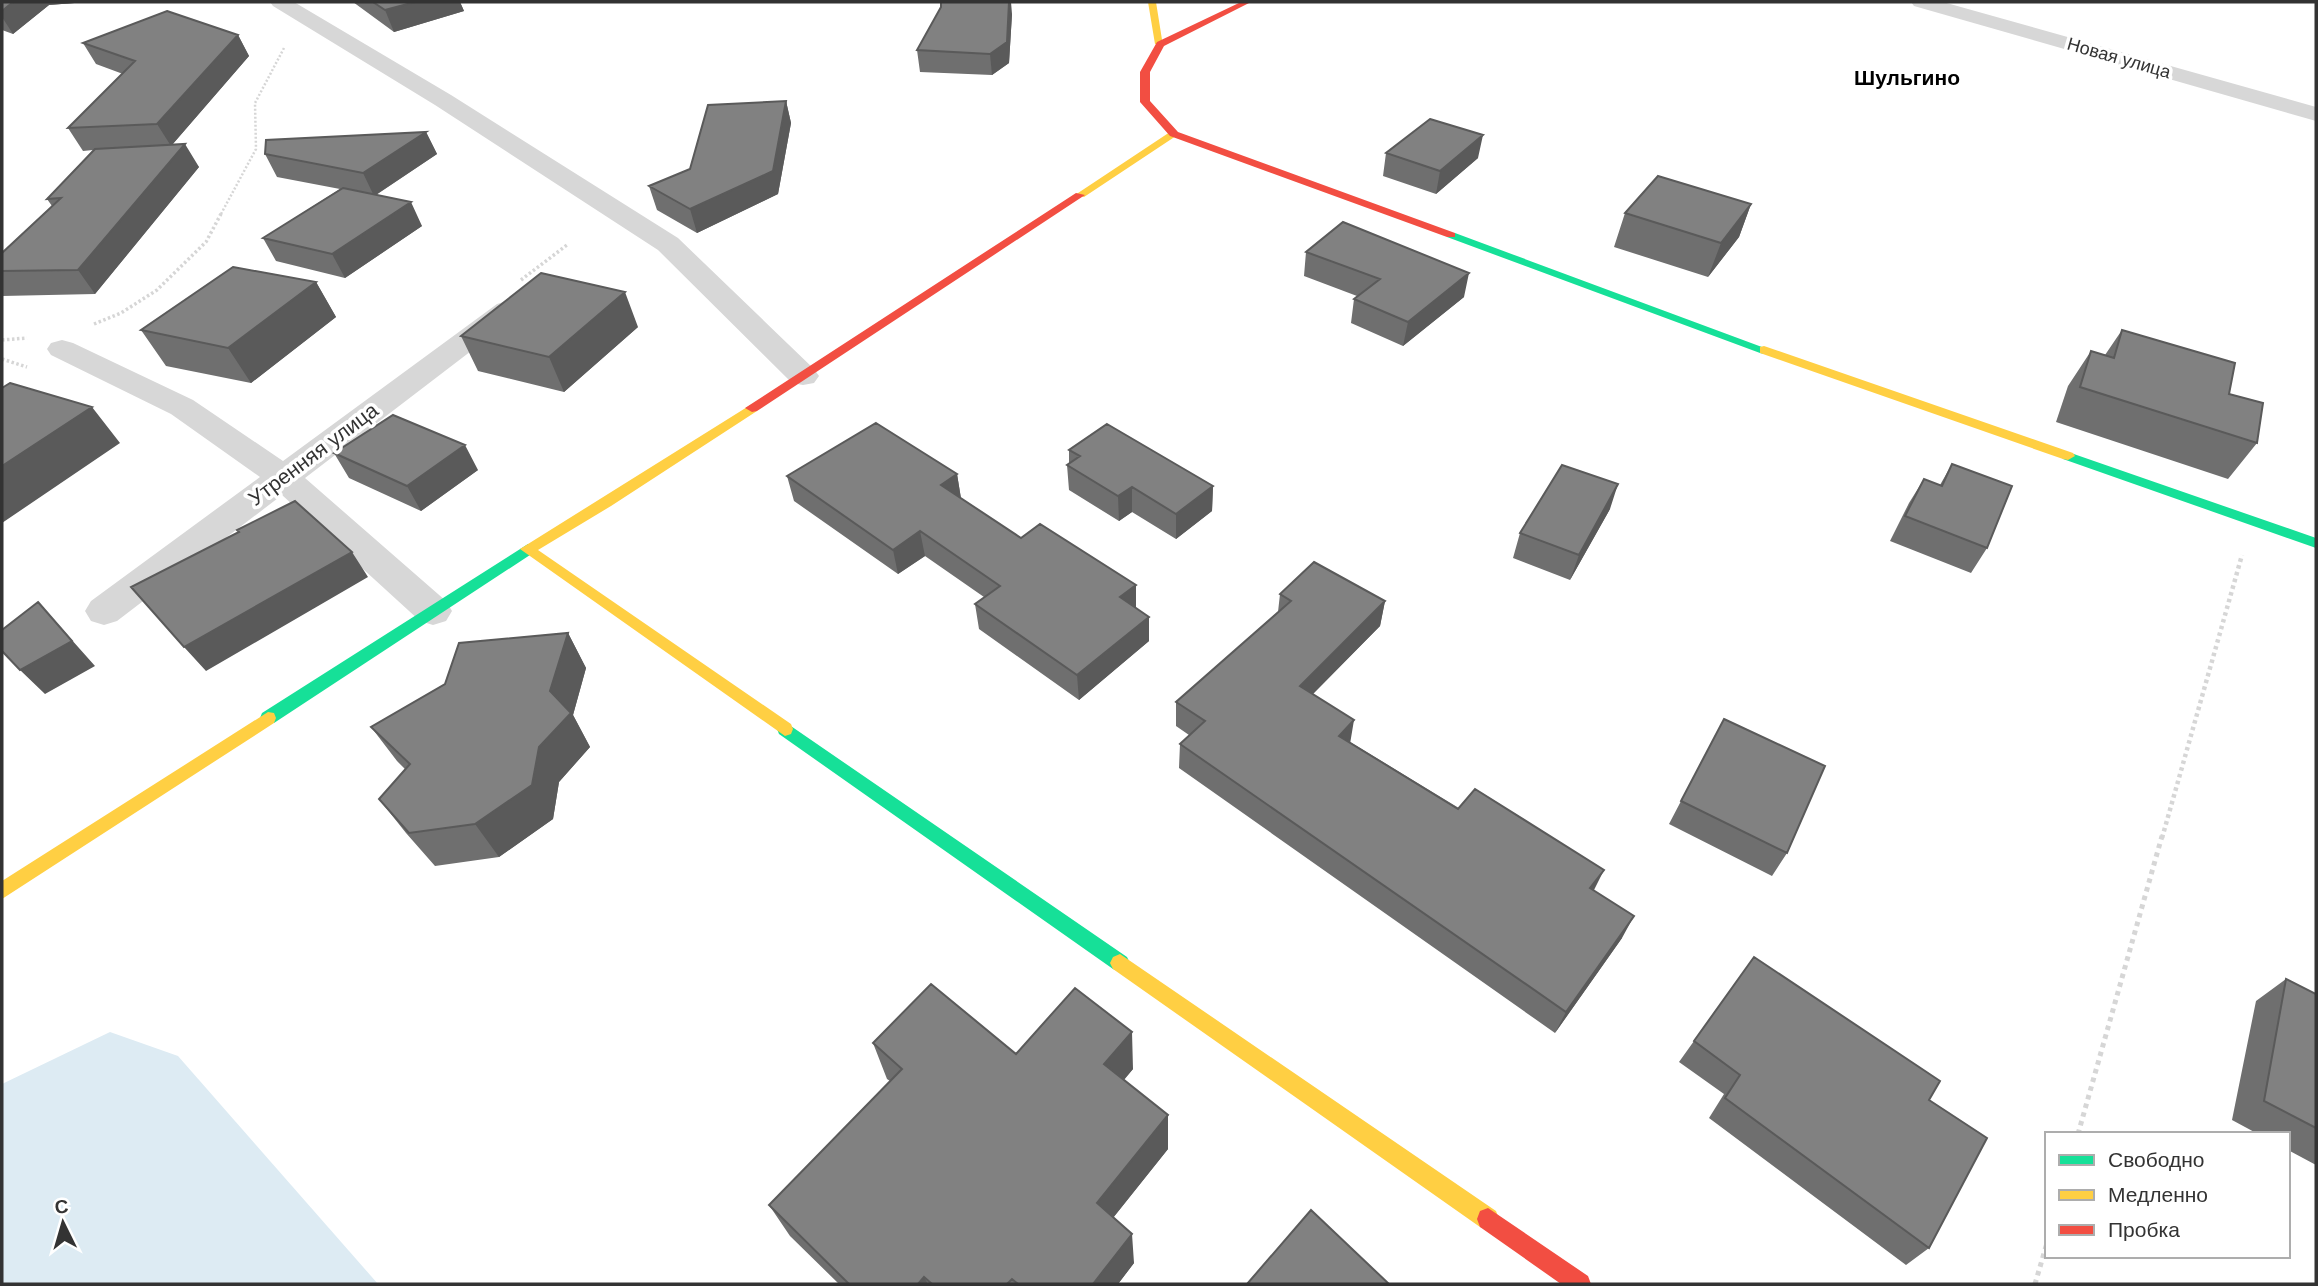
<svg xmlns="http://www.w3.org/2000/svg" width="2318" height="1286" viewBox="0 0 2318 1286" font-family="Arial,sans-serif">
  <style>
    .water { fill: #ddebf3 }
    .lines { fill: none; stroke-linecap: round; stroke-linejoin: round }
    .path-far3 { stroke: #d6d6d6; stroke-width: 2.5; stroke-dasharray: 2 2; stroke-linecap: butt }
    .path-far2 { stroke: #d6d6d6; stroke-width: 3.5; stroke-dasharray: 2.5 2.5; stroke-linecap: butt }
    .path-far1 { stroke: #d6d6d6; stroke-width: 4.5; stroke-dasharray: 3.5 3.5; stroke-linecap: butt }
    .path { stroke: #d6d6d6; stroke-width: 5; stroke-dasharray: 4.5 4.5; stroke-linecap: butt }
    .street { fill: #d7d7d7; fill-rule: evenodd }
    .fast { fill: #16e098; fill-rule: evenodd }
    .slow { fill: #ffcf43; fill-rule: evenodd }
    .jam { fill: #f24e42; fill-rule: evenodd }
    .wall { fill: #6f6f6f }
    .shaded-wall { fill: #5a5a5a }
    .building { fill: #818181; stroke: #5a5a5a; stroke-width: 2 }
    .labels { text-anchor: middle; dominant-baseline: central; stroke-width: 7; stroke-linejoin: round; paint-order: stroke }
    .far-street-label { font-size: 18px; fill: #333; stroke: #fff }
    .far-quarter-label { font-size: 21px; font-weight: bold; fill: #000; stroke: #fff }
    .street-label { font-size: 21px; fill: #333; stroke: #fff }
  </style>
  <rect width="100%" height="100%" fill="#fff"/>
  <!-- water -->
  <path class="water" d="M110,1032L178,1056L378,1284H2V1084Z"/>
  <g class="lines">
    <!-- path-far3 -->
    <path class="path-far3" d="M221,214L256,149L255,103L284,48"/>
    <!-- path-far2 -->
    <path class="path-far2" d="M521,280L567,245
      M94,324L121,313L157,290L206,242L222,212
      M2,340L27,338
      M2,359L27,367"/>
    <!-- path-far1 -->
    <path class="path-far1" d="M2162,838L2242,555"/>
    <!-- path -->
    <path class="path" d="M2078,1134L2162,836
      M2035,1284L2047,1243"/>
    <!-- street -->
    <path class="street" d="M270,2H294L451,95L678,238L814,369L819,376L814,383L803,385L792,383L658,250L435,105L273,6Z
      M1911,2H1943L2316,107V121L1914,6Z
      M507,301L517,304L522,310L517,316L305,478L446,601L452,611L446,621L433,625L420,621L282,495L117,621L104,625L91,621L85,611L91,601L260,477L171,414L51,355L47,349L51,343L62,340L73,343L193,400L283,461L497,304Z"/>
    <!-- fast -->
    <path class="fast" d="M1447,233H1455L1770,350L1764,354L1760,353L1447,237Z
      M2068,452L2316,538V548L2063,459L2061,456Z
      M528,544L533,545L535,549L533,553L274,723H262L260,718L262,713Z
      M785,722L1127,957L1130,963L1127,969L1120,972L1113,969L779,734L777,729L779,724Z"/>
    <!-- slow -->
    <path class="slow" d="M1148,2H1156L1163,46L1155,44Z
      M1170,132L1179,134L1084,197L1075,195Z
      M1764,346L2073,453L2075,456L2068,460L2063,459L1760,353V347Z
      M752,404L757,405V411L611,506L538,550L791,724L793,729L791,734L785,736L520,549Z
      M268,712L274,713L276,718L274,723L2,899V881Z
      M1120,954L1496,1211L1499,1219L1496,1227L1488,1230L1480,1227L1113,969L1110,963L1113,957Z"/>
    <!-- jam -->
    <path class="jam" d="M1241,2H1251L1164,46L1150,72V101L1178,132L1455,233V237H1447L1170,136L1140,102V72L1157,42Z
      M1076,193L1085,195L757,411L752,412L745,408Z
      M1488,1208L1588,1276L1591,1284H1561L1480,1227L1477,1219L1480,1211Z"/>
  </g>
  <!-- wall -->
  <path class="wall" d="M2,2H87L49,5L13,34L2,30Z
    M353,2H460L464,11L394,32Z
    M1012,14L1009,63L992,75L920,72L917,50Z
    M238,35L249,56L172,145L199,167L95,294L2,296V253L52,206L47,199L93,150L83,151L68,128L123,74L96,64L83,43Z
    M786,101L791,123L778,194L697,233L657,210L649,186L690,169Z
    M426,132L437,154L376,195L422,226L345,278L276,261L263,238L340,189L277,177L265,154Z
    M1386,153L1478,158L1436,194L1383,176Z
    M1751,204L1739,237L1708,277L1614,247L1625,213Z
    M1306,252L1464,297L1403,346L1351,323L1354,299L1357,296L1304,276Z
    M316,282L336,317L251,383L166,366L141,330Z
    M638,327L564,392L478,371L461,336Z
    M2122,330L2229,394L2257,443L2228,479L2056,422L2068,386L2091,351L2105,355Z
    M1069,450L1213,486L1212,511L1176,539L1132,512L1119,521L1069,490L1067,465L1069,463Z
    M334,453L478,470L421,511L349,478Z
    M1952,464L1987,548L1971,573L1890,541L1909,503L1924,479L1940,485Z
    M957,474L961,498L1021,538L1136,585V608L1149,641L1079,700L979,629L975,604L984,597L925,556L898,574L794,501L787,476Z
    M1610,509L1570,580L1513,558L1520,533Z
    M1280,594L1385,601L1380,626L1313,694L1350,742L1594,890L1622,938L1555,1033L1179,768L1180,744L1189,735L1176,726V702L1278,612Z
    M568,633L586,668L573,715L590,747L559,782L553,819L499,857L435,866L406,833L379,799L405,769L397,761L371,727Z
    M1724,719L1787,853L1772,876L1669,824Z
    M1754,957L1929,1100V1248L1906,1265L1709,1118L1724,1094L1679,1062Z
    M2286,979L2316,994V1165L2288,1150V1134H2258L2232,1120L2256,1001Z
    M873,1043L1016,1054L1133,1069L1124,1080L1168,1115V1149L1113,1218L1134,1263L1118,1284H839L790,1236L769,1205L890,1081L887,1079Z"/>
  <!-- shaded-wall -->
  <path class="shaded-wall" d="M13,2H87L49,5L13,34L2,17V11Z
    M415,2H460L464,11L394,32L385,10Z
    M1009,2H1011L1012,14L1009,63L992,75L990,54Z
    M238,35L249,56L171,146L157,124Z
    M786,101L791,123L778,194L697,233L690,209Z
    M426,132L437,154L374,196L363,173Z
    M1483,135L1478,158L1436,194L1440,171Z
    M185,144L199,167L95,294L78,270Z
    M411,202L422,226L345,278L332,254Z
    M1751,204L1739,237L1708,277L1721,243Z
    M1469,273L1464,297L1403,346L1408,322Z
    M316,282L336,317L251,383L228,348Z
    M625,292L638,327L564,392L549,357Z
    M92,407L120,443L2,523V466Z
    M465,445L478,470L421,511L407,486Z
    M957,474L961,499L941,485Z
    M1618,484L1610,509L1570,580L1579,555Z
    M1213,486L1212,511L1176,539V514Z
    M1132,487V512L1119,521L1118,496Z
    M920,531L925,556L898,574L893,550Z
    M352,552L368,577L206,671L184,647Z
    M1136,585V609L1120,597Z
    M1385,601L1380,626L1297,710L1300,686Z
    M38,602L95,666L45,694L20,670Z
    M1149,617V641L1079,700L1077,675Z
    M568,633L586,668L573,715L590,747L559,782L553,819L499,857L475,824L539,747L550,691Z
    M1354,720L1350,744L1339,736Z
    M1604,870L1593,892L1590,888Z
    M1634,916L1622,938L1555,1033L1566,1012Z
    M1132,1032L1133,1069L1107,1099L1104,1064Z
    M1168,1115V1149L1100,1234L1097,1203Z
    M1132,1234L1134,1263L1118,1284H1093Z
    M924,1277L928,1284H918Z"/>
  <!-- building -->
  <path class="building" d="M2,2H13L2,11Z
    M373,2H415L385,10Z
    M941,2H1009L1007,42L990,54L917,50L941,7Z
    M167,11L238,35L157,124L68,128L135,61L83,43Z
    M786,101L773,171L690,209L649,186L690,169L708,105Z
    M1430,119L1483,135L1440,171L1386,153Z
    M426,132L363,173L265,154L266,140Z
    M185,144L78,270L2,271V253L61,198L47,199L95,149Z
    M1658,176L1751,204L1721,243L1625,213Z
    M343,188L411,202L332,254L263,238Z
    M1343,222L1469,273L1408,322L1354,299L1380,279L1306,252Z
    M233,267L316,282L228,348L141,330Z
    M541,273L625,292L549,357L461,336Z
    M2122,330L2235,363L2229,394L2263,403L2257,443L2080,387L2091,351L2114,358Z
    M10,383L92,407L2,466V388Z
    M393,415L465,445L407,486L334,453Z
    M876,423L957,474L941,485L1021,538L1040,524L1136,585L1120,597L1149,617L1077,675L975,604L1000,586L920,531L893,550L787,476Z
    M1107,424L1213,486L1176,514L1132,487L1118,496L1067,465L1080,456L1069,450Z
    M1952,464L2012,486L1987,548L1905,516L1924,479L1942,486Z
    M1562,465L1618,484L1579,555L1520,533Z
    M295,501L352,552L184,647L131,587L239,532L237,530Z
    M1314,562L1385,601L1300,686L1354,720L1339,736L1458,809L1475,789L1604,870L1590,888L1634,916L1566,1012L1180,744L1205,721L1176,702L1291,601L1280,594Z
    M38,602L72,641L20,670L2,651V630Z
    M568,633L550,691L571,713L539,747L532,785L475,824L409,833L379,799L410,764L371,727L445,684L459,643Z
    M1724,719L1825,766L1787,853L1681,801Z
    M1754,957L1940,1081L1929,1100L1987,1138L1929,1248L1725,1098L1740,1075L1694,1041Z
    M2286,979L2316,994V1128L2264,1101Z
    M931,984L1016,1054L1075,988L1132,1032L1104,1064L1168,1115L1097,1203L1132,1234L1093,1284H1018L1012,1279L1007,1284H932L924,1277L918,1284H849L769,1205L902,1069L873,1043Z
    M1311,1210L1389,1284H1247Z"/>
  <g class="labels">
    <!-- far-street labels -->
    <g class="far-street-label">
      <text transform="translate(2119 58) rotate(16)">Новая улица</text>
    </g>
    <!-- far-quarter labels -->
    <g class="far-quarter-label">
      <text x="1907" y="77">Шульгино</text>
    </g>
    <!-- street labels -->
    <g class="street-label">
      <text transform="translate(313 454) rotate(-37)">Утренняя улица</text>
    </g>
  </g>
  <!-- border -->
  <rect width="2318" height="1286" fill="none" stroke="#333333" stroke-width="7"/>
  <!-- legend -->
  <rect x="2045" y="1132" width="245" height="126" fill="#ffffff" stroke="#adadad" stroke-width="2"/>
  <rect x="2059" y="1155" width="35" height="10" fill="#16e098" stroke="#adadad" stroke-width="2"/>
  <text x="2108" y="1167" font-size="21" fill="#333333">Свободно</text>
  <rect x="2059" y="1190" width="35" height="10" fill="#ffcf43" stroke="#adadad" stroke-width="2"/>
  <text x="2108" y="1202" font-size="21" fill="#333333">Медленно</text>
  <rect x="2059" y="1225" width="35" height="10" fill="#f24e42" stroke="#adadad" stroke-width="2"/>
  <text x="2108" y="1237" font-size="21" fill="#333333">Пробка</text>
  <!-- north arrow -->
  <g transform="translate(63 1223) rotate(355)" stroke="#ffffff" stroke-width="5" paint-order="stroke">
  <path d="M0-5L12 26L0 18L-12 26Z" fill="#333333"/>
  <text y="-10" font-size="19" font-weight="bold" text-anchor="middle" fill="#333333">С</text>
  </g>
</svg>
